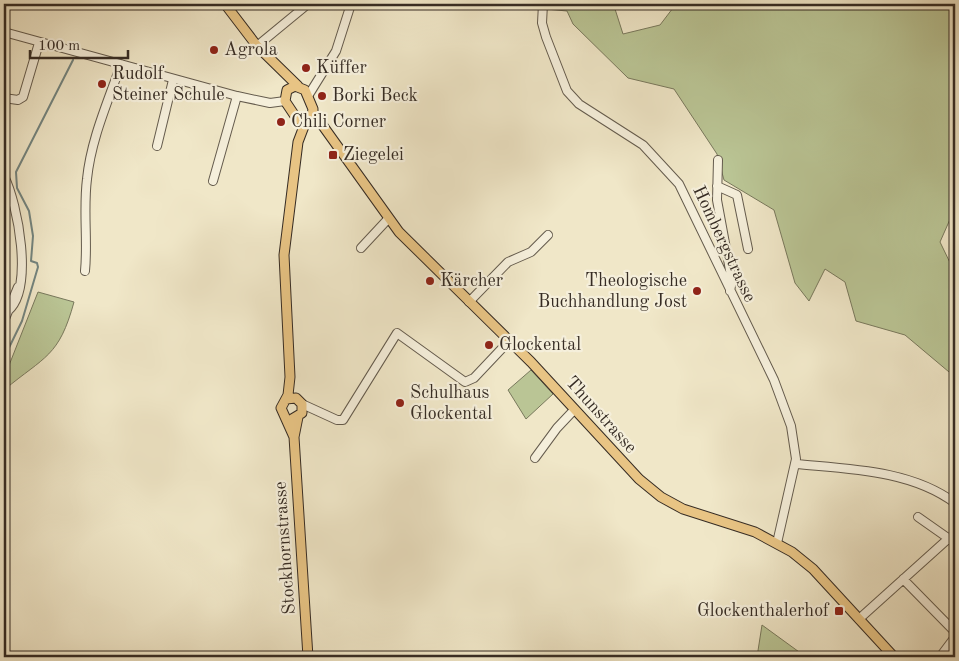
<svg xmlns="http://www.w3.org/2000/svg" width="959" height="661" viewBox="0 0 959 661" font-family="'Old Standard TT',serif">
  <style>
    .green { fill: #bac595; stroke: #78785c }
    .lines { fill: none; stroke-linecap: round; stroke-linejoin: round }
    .stream { stroke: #73847f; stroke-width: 2 }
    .minor-casing { stroke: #645b4d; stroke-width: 10 }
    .major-casing { stroke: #362c24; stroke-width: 11 }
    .minor { stroke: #f5efdb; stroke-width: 8 }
    .major { stroke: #e8c484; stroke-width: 9 }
    .poi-dot { fill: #8f2418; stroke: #f5efdb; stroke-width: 2 }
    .labels { text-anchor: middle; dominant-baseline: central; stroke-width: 4.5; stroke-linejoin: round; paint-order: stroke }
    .poi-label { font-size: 18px; fill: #362c24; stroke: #f5efdb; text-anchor: start }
    .street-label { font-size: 18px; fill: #362c24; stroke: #f5efdb }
  </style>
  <rect width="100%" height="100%" fill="#f0e7c8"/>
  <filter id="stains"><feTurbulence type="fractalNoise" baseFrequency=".004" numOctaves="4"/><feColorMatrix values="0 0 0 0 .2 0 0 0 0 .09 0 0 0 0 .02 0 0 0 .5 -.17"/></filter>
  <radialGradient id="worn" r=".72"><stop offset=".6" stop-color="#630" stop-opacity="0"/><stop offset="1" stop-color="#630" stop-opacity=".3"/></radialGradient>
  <!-- green -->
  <path class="green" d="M547,4H616L615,9L623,34L660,25L676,4H955V208L940,242L955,273V377L905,335L856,321L845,282L825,269L809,301L795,283L774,210L724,180L717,154L674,89L628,78L573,24L567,11L546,9Z
    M38,292L74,302C59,357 45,356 4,390V378Z
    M531,370L553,394L526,419L508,390Z
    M762,625L806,657H757Z"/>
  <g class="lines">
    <!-- stream -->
    <path class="stream" d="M4,358L22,321L38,267L37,263L31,261L33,236L29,211L17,188L16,172L73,60"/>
    <defs>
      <path id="minor" d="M543,4L542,23L546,37L567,91L579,104L643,145L679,184L774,380L791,426L796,459L777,543
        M4,32L237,96L270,103L285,101
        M257,46L308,4
        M308,96L336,51L351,4
        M4,98L18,100L23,97L39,43
        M157,146L173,80
        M718,160L717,200L732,281L730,291
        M4,176C18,204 34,289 8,311
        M213,181L237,96
        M717,186L737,195L748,249
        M361,248L388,219
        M85,271C88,241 83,210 87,179C91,139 108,102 121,64
        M469,302L508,262L531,252L548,235
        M4,321L18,287
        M302,404L337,420H343L397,333L465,382L474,378L509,341
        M535,458L557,428L574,410
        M796,464C849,469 911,470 955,503
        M918,517L955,543
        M903,579L955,632
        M859,619L949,538
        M940,657L955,637"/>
      <path id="major" d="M225,4L257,46L298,86
        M295,86L305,90L313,109L312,116L306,121L297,119L285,101L287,90Z
        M313,112L399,232L531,362L639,479L661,497L683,509L755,532L792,552L813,569L894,657
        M286,399L296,398L302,404V413L292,419
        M298,417L294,437L308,657
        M294,437L281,408L288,395L290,377L284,255L298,142L306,121"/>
    </defs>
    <!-- minor casing -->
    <use href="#minor" class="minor-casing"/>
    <!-- major casing -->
    <use href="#major" class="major-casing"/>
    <!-- minor -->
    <use href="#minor" class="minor"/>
    <!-- major -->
    <use href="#major" class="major"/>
  </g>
  <!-- markers -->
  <g class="poi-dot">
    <circle cx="214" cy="50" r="5"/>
    <circle cx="306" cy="68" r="5"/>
    <circle cx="102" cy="84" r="5"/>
    <circle cx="322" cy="96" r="5"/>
    <circle cx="281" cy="122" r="5"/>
    <rect x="328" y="150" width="10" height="10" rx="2.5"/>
    <circle cx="430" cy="281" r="5"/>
    <circle cx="697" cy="291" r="5"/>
    <circle cx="489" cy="345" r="5"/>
    <circle cx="400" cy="403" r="5"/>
    <rect x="834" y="606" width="10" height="10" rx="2.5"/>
  </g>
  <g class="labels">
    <!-- poi labels -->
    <g class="poi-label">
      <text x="224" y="50">Agrola</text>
      <text x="316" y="68">Küffer</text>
      <text x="112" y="74">Rudolf<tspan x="112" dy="21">Steiner Schule</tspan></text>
      <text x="332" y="96">Borki Beck</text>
      <text x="291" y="122">Chili Corner</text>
      <text x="343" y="155">Ziegelei</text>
      <text x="440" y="281">Kärcher</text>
      <text x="687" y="281" text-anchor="end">Theologische<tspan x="687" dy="21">Buchhandlung Jost</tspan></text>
      <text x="499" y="345">Glockental</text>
      <text x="410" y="393">Schulhaus<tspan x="410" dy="21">Glockental</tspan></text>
      <text x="829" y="611" text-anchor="end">Glockenthalerhof</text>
    </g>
    <!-- street labels -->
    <g class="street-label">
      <text transform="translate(724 244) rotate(65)">Hombergstrasse</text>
      <text transform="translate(601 415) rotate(48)">Thunstrasse</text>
      <text transform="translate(285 548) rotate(-94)">Stockhornstrasse</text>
    </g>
  </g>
  <!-- margin -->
  <rect width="959" height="661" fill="none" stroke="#f0e7c8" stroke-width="20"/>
  <rect x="5" y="5" width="949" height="651" fill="none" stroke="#362c24" stroke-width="2.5"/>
  <rect x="10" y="10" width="939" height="641" fill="none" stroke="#362c24"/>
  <!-- scale -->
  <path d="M30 50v8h98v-8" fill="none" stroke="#362c24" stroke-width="2.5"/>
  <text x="38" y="50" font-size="15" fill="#362c24" stroke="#f5efdb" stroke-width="4" paint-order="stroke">100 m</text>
  <rect width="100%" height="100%" filter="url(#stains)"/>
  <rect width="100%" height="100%" fill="url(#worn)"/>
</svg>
